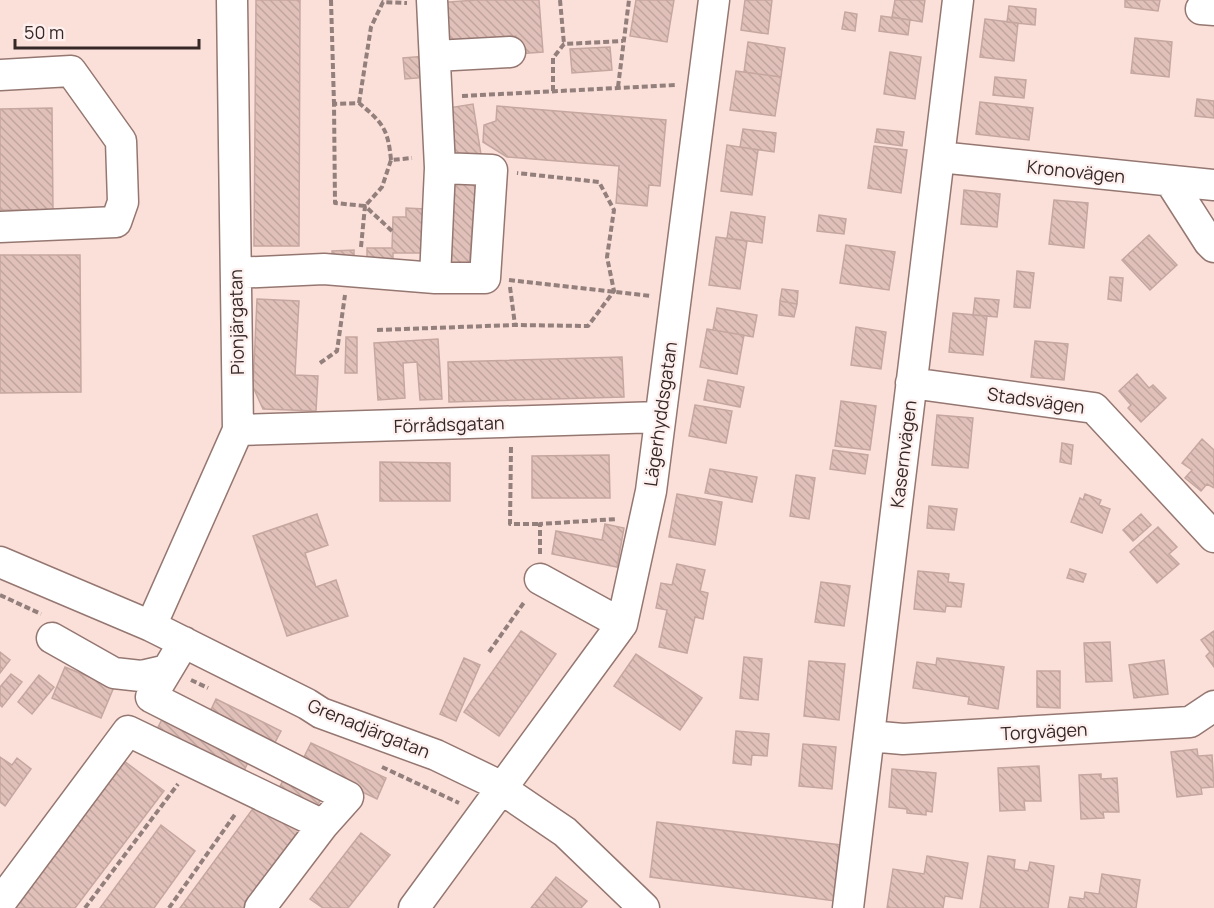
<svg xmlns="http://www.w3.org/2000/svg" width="1214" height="908" viewBox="0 0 1214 908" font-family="Manrope,sans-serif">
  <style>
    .building { fill: url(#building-back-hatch); stroke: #c6a7a0; stroke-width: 1.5 }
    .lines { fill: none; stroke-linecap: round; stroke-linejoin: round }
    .minor-casing { stroke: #957771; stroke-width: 33 }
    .path { stroke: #937f7b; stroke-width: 4; stroke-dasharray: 6 3; stroke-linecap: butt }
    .minor { stroke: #fff; stroke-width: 30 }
    .labels { text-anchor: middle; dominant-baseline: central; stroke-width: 4.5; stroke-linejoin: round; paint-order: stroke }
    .street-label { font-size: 18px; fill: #352826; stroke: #fef0ee }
  </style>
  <defs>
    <pattern id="building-back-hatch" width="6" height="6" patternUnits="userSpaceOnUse" patternTransform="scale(1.5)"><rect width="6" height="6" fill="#e0c0b9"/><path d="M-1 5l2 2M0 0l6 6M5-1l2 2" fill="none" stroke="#c1a59f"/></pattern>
  </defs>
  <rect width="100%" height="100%" fill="#fbe0da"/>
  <!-- building -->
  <path class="building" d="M256,0H300L299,246H254Z
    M476,0H539L543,52L517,54L516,36L439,41L436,3Z
    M636,0H674L667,42L630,36Z
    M745,0H772L768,34L741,30Z
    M895,0H925L922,22L892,17Z
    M1125,0H1160L1158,11L1125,7Z
    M1009,6L1036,9L1035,25L1007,22Z
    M845,12L857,14L855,31L842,29Z
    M881,16L910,20L908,35L879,31Z
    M985,19L1018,23L1014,61L980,57Z
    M1135,38L1172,42L1169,77L1131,73Z
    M748,42L785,48L781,77L744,72Z
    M610,47L612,70L572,73L570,49Z
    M890,52L921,57L915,99L884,94Z
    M426,56L428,77L405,79L403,58Z
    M736,71L781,77L775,116L730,110Z
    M995,77L1026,80L1024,98L993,95Z
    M1197,99L1214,101V118L1195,116Z
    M980,102L1033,108L1029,140L976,134Z
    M473,104L482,161L457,165L448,108Z
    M497,106L666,120L660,186L649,185L647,206L616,203L619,166L507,157L483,142L484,125L496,121Z
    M52,108L53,210H0V109Z
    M743,129L776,133L774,152L740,147Z
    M877,129L904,132L902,146L875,142Z
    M727,145L758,150L752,195L721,191Z
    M874,146L907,150L901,193L868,188Z
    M452,179L476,181L469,268L445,266Z
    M964,190L1000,194L997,227L961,224Z
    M1054,200L1088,203L1084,248L1049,244Z
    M406,208L425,209L424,253H393V262H367V248H392L393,217H406Z
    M731,212L765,217L762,243L727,238Z
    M819,215L846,219L844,234L817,231Z
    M1149,235L1177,265L1150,290L1122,260Z
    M716,237L747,241L740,289L709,285Z
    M846,245L895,252L889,290L840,283Z
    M354,250V262H332V251Z
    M0,255H80L81,392L0,393Z
    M1017,271L1034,273L1030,308L1014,307Z
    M1110,277L1123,278L1121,301L1108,299Z
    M782,289L798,291L797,304L780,301Z
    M975,298L999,300L997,317L973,315Z
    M257,299L299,301L295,375L318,376L316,411L263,409L253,387Z
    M780,301L797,304L794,317L779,315Z
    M717,308L757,315L753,337L713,330Z
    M953,313L987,316L983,355L949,352Z
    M856,327L886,332L881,369L851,365Z
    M707,329L744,335L737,374L700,367Z
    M346,337H357V373H345Z
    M438,339L442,399L420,400L417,362L403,363L405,398L378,400L374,343Z
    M1035,341L1068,344L1064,380L1031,377Z
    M622,357L624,397L449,402L448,362Z
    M1137,374L1149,388L1153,385L1166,398L1141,422L1128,408L1131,405L1119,391Z
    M708,380L744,387L740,407L704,400Z
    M841,401L876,406L870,450L835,446Z
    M695,405L732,411L726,443L689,436Z
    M937,415L973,418L968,468L932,465Z
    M1202,439L1214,450V488L1207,484L1201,491L1185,478L1192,470L1182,463Z
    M1062,443L1073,445L1071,464L1060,462Z
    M833,450L868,455L865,474L830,469Z
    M609,455L610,498H532V456Z
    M380,462L450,463V501H380Z
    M710,469L757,477L752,502L705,493Z
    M796,475L815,478L809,519L790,516Z
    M677,494L722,502L715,545L669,537Z
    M1085,494L1101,500L1099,505L1110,509L1102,533L1071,522L1080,498L1083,500Z
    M929,506L957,509L954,530L927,528Z
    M317,514L328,545L305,553L316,587L336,580L348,616L287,636L253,536Z
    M1141,514L1151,525L1133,541L1123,530Z
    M605,524L624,528L617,567L552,554L556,531L602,540Z
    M1158,527L1177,547L1169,554L1179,564L1157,583L1130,552Z
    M677,564L705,570L700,591L708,593L703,619L695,617L687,653L659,647L667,610L656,608L661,583L672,585Z
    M1070,569L1086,574L1083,582L1067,578Z
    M918,571L949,574L948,582L964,584L961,607L946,606L945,612L914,609Z
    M821,582L850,586L844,626L815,622Z
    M521,631L556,654L499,736L464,712Z
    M1214,631V667L1206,656L1210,652L1201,640Z
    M1110,642L1112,681L1086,682L1084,643Z
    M0,652L10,660L0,673Z
    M636,654L702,698L680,730L614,686Z
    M744,657L762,659L758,700L740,698Z
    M464,658L480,665L456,721L440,714Z
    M937,658L1004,667L998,709L968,704L969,697L913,688L917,662L936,665Z
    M1164,660L1168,694L1134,698L1129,665Z
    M809,661L845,664L839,720L804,716Z
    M65,667L114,687L101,718L52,698Z
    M1037,671H1060V708L1037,707Z
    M11,674L22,682L2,707L0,705V687Z
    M39,675L54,687L32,714L18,702Z
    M216,699L281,731L272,748L208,716Z
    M167,710L252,754L242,775L156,731Z
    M736,731L769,734L767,756L752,755L751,765L733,763Z
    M311,743L386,778L377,799L301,763Z
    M803,744L836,747L832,789L799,786Z
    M1197,749L1198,756L1212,755L1214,787L1201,788L1202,794L1177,797L1171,752Z
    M0,757L12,765L17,758L31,769L5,806L0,802Z
    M120,758L164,791L75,908H7Z
    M1039,766L1041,801H1024L1025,810L1000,811L998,768Z
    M892,769L936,773L932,812L926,811V815L907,813V809L889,807Z
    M288,771L325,791L314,812L277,792Z
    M1101,774V779L1117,778L1119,812H1103L1104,818L1081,819L1079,775Z
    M260,799L303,831L246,908H180Z
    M657,822L841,845L835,901L650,877Z
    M161,825L195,851L154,908H100Z
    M361,833L390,855L348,908H323L310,899Z
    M927,856L968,863L962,899L945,896L943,908H887L893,869L924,874Z
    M988,856L1015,860L1014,869L1028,871L1030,862L1054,866L1048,908H980Z
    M1102,874L1140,880L1136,908H1068L1070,897L1084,899L1085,892L1099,894Z
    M556,877L587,901L581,908H531Z"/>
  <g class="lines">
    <defs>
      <path id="minor" d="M432,0L440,168
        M1201,9L1214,10
        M435,56L510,52
        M0,75L71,71L121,141L123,202L116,222L0,227
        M939,157L1214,185
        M1170,181L1209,242L1214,247
        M236,273L324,269L435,278L440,168L492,170L485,278H435
        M911,383L1094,408L1214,537
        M238,430L660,417
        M0,562L151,626L307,704L321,713L436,755L490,781L565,832L644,908
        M540,579L622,624
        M151,626L238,430L232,0
        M52,638L114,673L141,676L167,670
        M184,642L151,697L348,797L323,825L260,908
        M869,736L903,739L1190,722L1214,706
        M0,903L128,731L323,825
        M414,908L622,624L651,491L714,0
        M848,908L958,0"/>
    </defs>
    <!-- minor casing -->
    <use href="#minor" class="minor-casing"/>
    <!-- path -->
    <path class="path" d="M331,0L334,104
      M560,0L564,44
      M618,87L629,0
      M553,91V58L564,44L623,41
      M462,96L676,85
      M359,103L371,27L383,2L407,3
      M391,160C388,129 383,123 359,103L334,104L335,203L365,206L382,187L391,160L412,158
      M361,247L365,206L392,231
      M509,280L651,296
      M510,287L515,325
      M377,330L515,325L588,326L614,291L607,257L614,210L599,182L517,173
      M320,363L337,351L345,295
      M511,447L510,524H540
      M540,554V524L617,519
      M0,595L41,614
      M489,652L525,601
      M191,680L208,688
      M382,767L459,803
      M85,908L178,784
      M169,908L236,813"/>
    <!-- minor -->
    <use href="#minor" class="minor"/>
  </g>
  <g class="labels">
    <!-- street labels -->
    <g class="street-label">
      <text transform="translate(1076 171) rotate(6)">Kronovägen</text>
      <text transform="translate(236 322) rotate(-91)">Pionjärgatan</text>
      <text transform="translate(1036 400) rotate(8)">Stadsvägen</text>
      <text transform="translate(660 414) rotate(-82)">Lägerhyddsgatan</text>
      <text transform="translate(449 424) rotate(-2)">Förrådsgatan</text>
      <text transform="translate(903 454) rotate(-83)">Kasernvägen</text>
      <text transform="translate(369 728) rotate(22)">Grenadjärgatan</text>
      <text transform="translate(1044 731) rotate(-3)">Torgvägen</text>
    </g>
  </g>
  <!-- scale -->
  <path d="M15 39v9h184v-9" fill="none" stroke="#352826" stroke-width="3"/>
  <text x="24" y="39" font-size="18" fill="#352826" stroke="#fef0ee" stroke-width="4.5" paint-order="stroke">50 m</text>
</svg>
